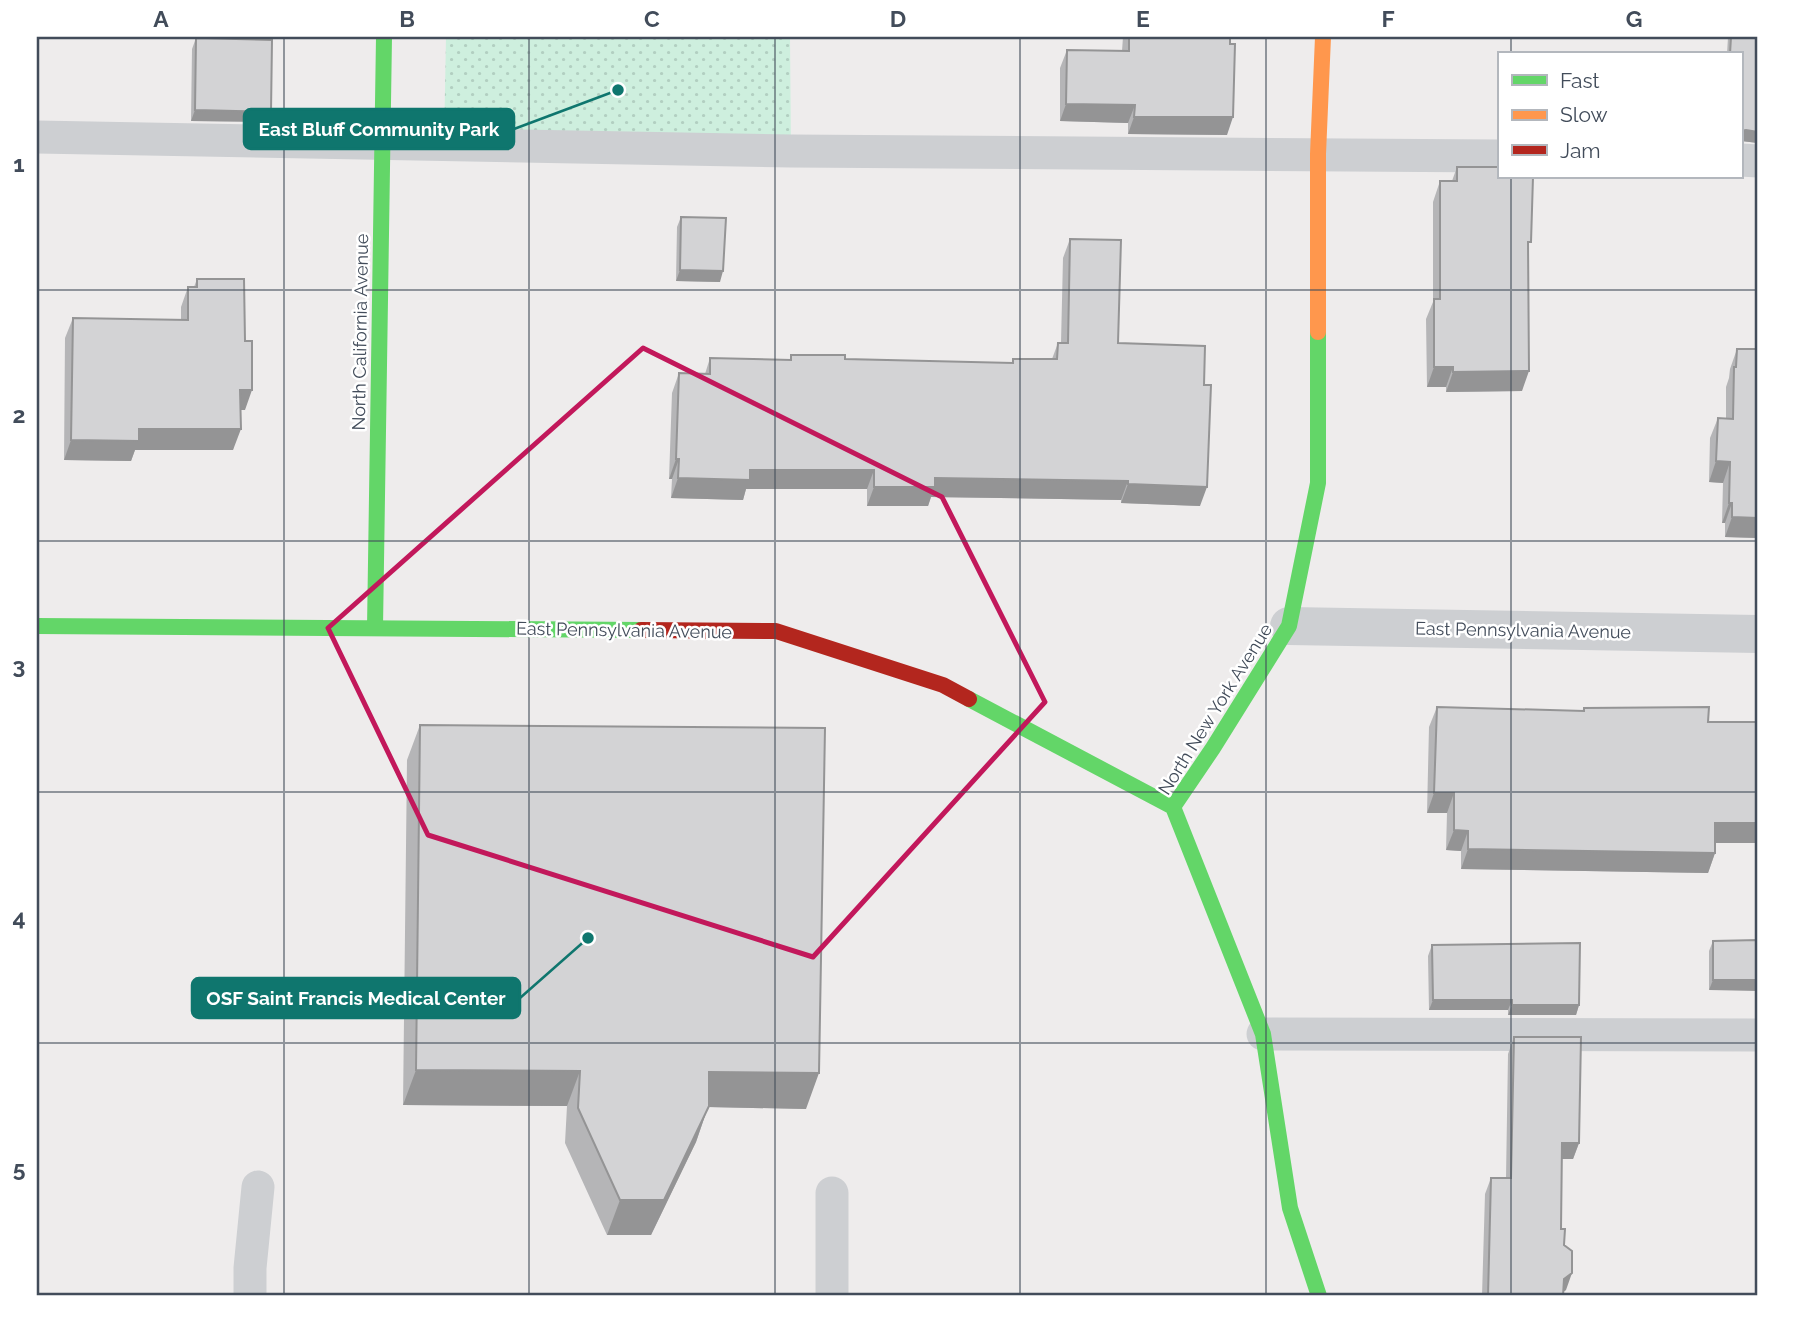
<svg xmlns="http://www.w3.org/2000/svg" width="1795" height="1333" viewBox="0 0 1795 1333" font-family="Raleway,sans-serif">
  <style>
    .park { fill: url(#park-dots) }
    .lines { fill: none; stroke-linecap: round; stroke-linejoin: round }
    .lane { stroke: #cdcfd2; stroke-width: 33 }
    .street { stroke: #cdcfd2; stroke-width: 38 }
    .fast { stroke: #63d668; stroke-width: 16 }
    .slow { stroke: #ff974d; stroke-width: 16 }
    .jam { stroke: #b3261e; stroke-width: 16 }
    .wall { fill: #b5b5b7 }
    .shaded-wall { fill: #949495 }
    .building { fill: #d3d3d5; stroke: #949495; stroke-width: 2 }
    .marked { fill: none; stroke: #c2185b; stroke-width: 5; stroke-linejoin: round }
    .grid { fill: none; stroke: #424c5a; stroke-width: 2; stroke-opacity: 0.55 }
    .labels { text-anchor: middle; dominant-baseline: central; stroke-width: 5; stroke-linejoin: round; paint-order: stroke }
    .street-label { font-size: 18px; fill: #424c5a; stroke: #fff }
    .leader { fill: none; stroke: #0f766e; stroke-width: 2.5 }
    .callout-dot { fill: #0f766e; stroke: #fff; stroke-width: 2.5 }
    .callout { fill: #0f766e; stroke: #0f766e; stroke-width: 2.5 }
    .callout-label { font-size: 19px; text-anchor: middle; font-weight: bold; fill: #fff }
    .neatline { fill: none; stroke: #424c5a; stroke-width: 2.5 }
    .grid-label { font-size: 23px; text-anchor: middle; font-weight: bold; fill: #424c5a }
  </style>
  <defs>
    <pattern id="park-dots" width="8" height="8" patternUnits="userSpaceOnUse" patternTransform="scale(1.75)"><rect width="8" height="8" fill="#ceefde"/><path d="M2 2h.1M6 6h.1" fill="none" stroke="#b2cfc1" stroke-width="1.8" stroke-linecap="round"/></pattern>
  </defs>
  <rect width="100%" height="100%" fill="#eeecec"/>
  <!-- park -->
  <path class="park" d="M446,37H790L791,151L444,143Z"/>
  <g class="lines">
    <!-- lane -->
    <path class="lane" d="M37,137L791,151L1499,156
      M1741,160L1758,161
      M1263,1034L1758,1035
      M832,1193V1296
      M250,1296V1268L258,1187"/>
    <!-- street -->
    <path class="street" d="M1289,626L1758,634"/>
    <!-- fast -->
    <path class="fast" d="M37,626L641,630
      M375,628L384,37
      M969,699L1173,807
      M1173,807L1213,748L1289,626L1318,483V332
      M1173,807L1263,1034L1290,1208L1319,1296"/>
    <!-- slow -->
    <path class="slow" d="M1318,332V154L1323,37"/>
    <!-- jam -->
    <path class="jam" d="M641,630L776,631L943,685L969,699"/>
  </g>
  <!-- wall -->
  <path class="wall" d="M1123,37H1230L1227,135L1128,134V123L1060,121V68L1067,50L1122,51Z
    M1728,37H1758V143L1742,141L1741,54H1727Z
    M196,38L267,122L191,121L192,49Z
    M1457,167L1528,251L1522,391L1446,392V387H1427L1426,319L1433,302V202L1440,181H1452Z
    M681,217L720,282L676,281L677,227Z
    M1070,239L1118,343L1200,506L1121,503V500L931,497L928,506H867V489H746L743,500L671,498L672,479H669L672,393L679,373L705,374L710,358L790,360L791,355L845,359L1012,363L1013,359H1052L1058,343H1061L1063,258Z
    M197,279L245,410H240L233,450H135L131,461L64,460L65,338L73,318L181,320V307L188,287H194Z
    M1737,349H1758V538L1725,537V523H1722L1723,483L1709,482L1710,438L1718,418L1726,419V387L1729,378L1730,369Z
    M1437,707L1582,711L1584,708L1708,722L1758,843H1715V853L1708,873L1461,869V851L1446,850L1447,813H1427L1429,727Z
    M420,725L806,1109L708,1107L696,1142L651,1235H607L565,1143L567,1106L403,1105L407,760Z
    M1758,940L1709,990V951L1713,941Z
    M1432,945L1579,1005L1576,1015H1508V1010H1429L1428,956Z
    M1514,1037L1579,1143L1573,1159H1562L1561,1229L1564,1245L1566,1290L1563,1291V1296H1482L1485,1194L1491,1178H1506L1508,1054Z"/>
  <!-- shaded-wall -->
  <path class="shaded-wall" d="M1066,104L1135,105L1128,123L1060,121Z
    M195,110L271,112L267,122L191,121Z
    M1134,117H1233L1227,135L1128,134Z
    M1746,130L1758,132V143L1741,141V131Z
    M680,270L723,271L720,282L676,281Z
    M1434,367H1453L1446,387H1427Z
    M1529,371L1522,391L1446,392L1453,372Z
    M240,390H252L245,410H233Z
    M139,429H241L233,450H135L131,461L64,460L71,440Z
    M676,459H679L672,479H669Z
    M1716,461L1730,462L1723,483L1709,482Z
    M750,470H874L867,489H746L743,500L671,498L678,478Z
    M935,478L1128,481L1121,500L931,497L928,506H867L874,487Z
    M1128,484L1207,487L1200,506L1121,503Z
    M1729,503H1732L1725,523H1722Z
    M1732,517L1758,518V538L1725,537Z
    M1434,793H1454L1447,813H1427Z
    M1715,823H1758V843H1708Z
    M1454,830L1468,831L1461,851L1446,850Z
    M1468,849L1715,853L1708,873L1461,869Z
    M1713,980H1758V991L1709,990Z
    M1433,1000H1512L1508,1010H1429Z
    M1512,1005H1579L1576,1015H1508Z
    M416,1070L580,1071L567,1106L403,1105Z
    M709,1072L819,1073L806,1109L708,1107L696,1142L651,1235H607L620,1200Z
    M1562,1143H1579L1573,1159H1556Z
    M1572,1273L1566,1290L1558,1296L1564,1279Z"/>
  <!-- building -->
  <path class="building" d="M1129,37H1230V44H1235L1233,117H1134L1135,105L1066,104L1067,50L1129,51Z
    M1731,37H1758V132L1746,130L1741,131V54H1730Z
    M196,38L272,40L271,112L195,110Z
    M1457,167H1499V177H1533L1531,242H1528L1529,371L1453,372V367H1434V299H1440V181H1457Z
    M681,217L726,218L723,271L680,270Z
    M1070,239L1121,240L1118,343L1205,346L1204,385H1211L1207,487L1128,484V481L935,478V487H874V470H750V480L678,478L679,459H676L679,373L710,374V358L791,360V355H845V359L1013,363V359H1057L1058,343H1068Z
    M197,279H244L245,341H252V390H240L241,429H139V441L71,440L73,318L188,320V287H197Z
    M1737,349H1758V518L1732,517V503H1729L1730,462L1716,461L1718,418L1733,419L1734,367H1736Z
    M1437,707L1584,711V708L1709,707L1708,722H1758V823H1715V853L1468,849V831L1454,830V793H1434Z
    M420,725L825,728L819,1073L709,1072V1106L664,1200H620L578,1108L580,1071L416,1070Z
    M1758,940V980H1713V941Z
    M1580,943L1579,1005H1512V1000H1433L1432,945Z
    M1514,1037H1581L1579,1143H1562L1561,1229H1565L1564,1245L1572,1251V1273L1564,1279L1563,1296H1488L1491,1178H1511Z"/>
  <!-- marked area -->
  <path class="marked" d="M643,348L942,497L1045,702L813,957L428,835L328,628Z"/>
  <!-- grid -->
  <path class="grid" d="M284,37V1296M529,37V1296M775,37V1296M1020,37V1296M1266,37V1296M1511,37V54M1511,177V1296M37,290H1758M37,541H1758M37,792H1758M37,1043H1758"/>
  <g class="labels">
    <!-- street labels -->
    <g class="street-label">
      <text transform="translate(360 332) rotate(-89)">North California Avenue</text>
      <text transform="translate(624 630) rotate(1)">East Pennsylvania Avenue</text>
      <text transform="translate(1523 630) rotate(1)">East Pennsylvania Avenue</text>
      <text transform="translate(1215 709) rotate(-58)">North New York Avenue</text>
    </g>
  </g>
  <!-- callouts -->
  <path class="leader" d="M618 90L514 129M588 938L520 998"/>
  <g class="callout-dot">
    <circle cx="618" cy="90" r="7"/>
    <circle cx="588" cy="938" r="7"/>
  </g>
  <g class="callout">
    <rect x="244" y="109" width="270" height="40" rx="7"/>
    <rect x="192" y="978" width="328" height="40" rx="7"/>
  </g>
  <g class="callout-label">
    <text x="379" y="136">East Bluff Community Park</text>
    <text x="356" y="1005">OSF Saint Francis Medical Center</text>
  </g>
  <!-- border -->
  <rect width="1795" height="1333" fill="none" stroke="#ffffff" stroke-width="77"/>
  <!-- legend -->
  <rect x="1498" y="52" width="245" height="126" fill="#ffffff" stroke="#b3b7bd" stroke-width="2"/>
  <rect x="1512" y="75" width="35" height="10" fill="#63d668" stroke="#b3b7bd" stroke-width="2"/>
  <text x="1560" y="88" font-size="21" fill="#424c5a">Fast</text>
  <rect x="1512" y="110" width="35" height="10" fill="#ff974d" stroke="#b3b7bd" stroke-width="2"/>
  <text x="1560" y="122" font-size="21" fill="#424c5a">Slow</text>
  <rect x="1512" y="145" width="35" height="10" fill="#b3261e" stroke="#b3b7bd" stroke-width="2"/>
  <text x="1560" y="158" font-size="21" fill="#424c5a">Jam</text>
  <rect x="38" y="38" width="1718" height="1256" class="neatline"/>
  <g class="grid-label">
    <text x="161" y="27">A</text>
    <text x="407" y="27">B</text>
    <text x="652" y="27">C</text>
    <text x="898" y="27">D</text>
    <text x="1143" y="27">E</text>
    <text x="1388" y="27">F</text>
    <text x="1634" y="27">G</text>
    <text x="19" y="172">1</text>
    <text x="19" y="423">2</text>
    <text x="19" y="674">3</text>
    <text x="19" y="926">4</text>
    <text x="19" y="1177">5</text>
  </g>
</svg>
